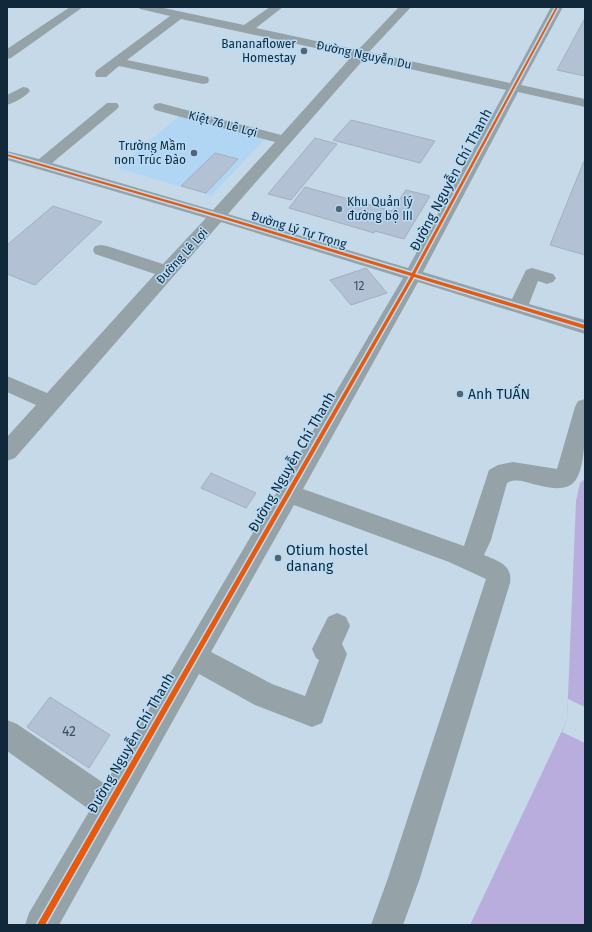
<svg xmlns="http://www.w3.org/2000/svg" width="592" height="932" viewBox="0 0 592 932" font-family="'Fira Sans',sans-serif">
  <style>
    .built { fill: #b1d6f4 }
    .water { fill: #b9addd }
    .pier { fill: #c6d9e8 }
    .building { fill: #b2c1d3; stroke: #a2b0c1 }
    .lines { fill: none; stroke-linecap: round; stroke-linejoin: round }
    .minor { fill: #95a3a8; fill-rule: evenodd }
    .cycleway-casing { stroke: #b8dbf6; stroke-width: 3 }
    .cycleway { fill: #e8590c; fill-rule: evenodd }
    .poi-dot { fill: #506676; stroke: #b8dbf6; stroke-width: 1.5 }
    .labels { text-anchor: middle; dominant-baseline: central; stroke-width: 3; stroke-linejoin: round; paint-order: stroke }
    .far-poi-label { font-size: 12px; fill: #102839; stroke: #b8dbf6; text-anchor: end }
    .far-street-label { font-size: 12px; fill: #102839; stroke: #b8dbf6 }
    .number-label { font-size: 12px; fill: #3a5061 }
    .street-label { font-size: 14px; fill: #102839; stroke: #b8dbf6 }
    .poi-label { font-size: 14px; fill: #102839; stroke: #b8dbf6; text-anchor: start }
    .near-number-label { font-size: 14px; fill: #3a5061 }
  </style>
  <rect width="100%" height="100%" fill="#c6d9e8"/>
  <!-- built -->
  <path class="built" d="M180,115L266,138L211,196L118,168Z"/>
  <!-- water -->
  <path class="water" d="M585,479V925H470L567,720L576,501L580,483Z"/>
  <!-- pier -->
  <path class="pier" d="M568,699L585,707V743L562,732L567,720Z"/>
  <!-- building -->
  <path class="building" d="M585,18V76L557,70Z
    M351,120L435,141L420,163L333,140Z
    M315,138L337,144L291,200L268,194Z
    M215,153L238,159L206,193L181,186Z
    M584,161H585V255L550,245Z
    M305,187L392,211L406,190L430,196L404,239L375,231L374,233L289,208Z
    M53,206L102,222L35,285L7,274V245Z
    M366,268L387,293L351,305L330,280Z
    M211,473L256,493L246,508L201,488Z
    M50,697L110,735L89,768L27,727Z"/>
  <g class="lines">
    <!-- minor -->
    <path class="minor" d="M70,7H83L11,58L7,59V49Z
      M138,7H159L244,25L270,7H283L256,28L358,50L399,7H411L369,52L510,83L551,7H563L521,85L585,99V107L518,92L423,272L512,299L526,270L532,268L553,274L556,278L553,282L547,284L538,281L529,304L585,320V334L418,282L303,489L464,546L489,470L498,465L513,462L557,469L575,407L578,401L585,399C585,418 587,467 575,481C565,493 546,487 533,484C525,482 515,478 507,483L491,540L484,555C498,561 513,565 510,583L420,878L403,925H371L388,878L486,579L449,562L294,505L211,652L272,684L305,696L319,660L316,658L312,649L328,617L337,613L346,617L350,626L342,644L347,654L322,723L312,727L255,705L199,674L59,925H25L29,913L90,810L7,751V720L17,724L105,784L403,278L221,222L15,458L7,461V437L36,405L7,392V376L47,393L155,274L95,254L93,250L95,246L101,245L107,246L163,264L206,218L7,160V151L39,159L107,103H117L119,106L117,109L52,163L213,210L275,142L155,110L153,107L155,104L160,103L281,135L352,56L181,19L127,60L208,77L209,80L208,83L203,84L119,66L106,77H96L95,74L96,71L170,16L140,9ZM364,59L506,90L408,268L228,214Z
      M23,87L28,88L30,91C25,97 14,103 7,105V95Z"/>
    <defs>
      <path id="cycleway" d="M556,7H558L415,274L585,325V329L414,277L45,925H37L411,276L217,217L7,156V154L219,215L412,273Z"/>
    </defs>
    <!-- cycleway casing -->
    <use href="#cycleway" class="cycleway-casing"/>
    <!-- cycleway -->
    <use href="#cycleway" class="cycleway"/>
  </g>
  <!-- markers -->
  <g class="poi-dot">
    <circle cx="304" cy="51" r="4"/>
    <circle cx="194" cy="153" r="4"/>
    <circle cx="339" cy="209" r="4"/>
    <circle cx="460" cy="394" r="4"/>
    <circle cx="278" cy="558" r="4"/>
  </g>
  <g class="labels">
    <!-- far-poi labels -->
    <g class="far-poi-label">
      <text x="296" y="44">Bananaflower<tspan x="296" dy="14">Homestay</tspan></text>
      <text x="186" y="146">Trường Mầm<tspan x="186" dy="14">non Trúc Đào</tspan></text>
      <text x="347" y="202" text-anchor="start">Khu Quản lý<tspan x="347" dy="14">đường bộ III</tspan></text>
    </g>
    <!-- far-street labels -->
    <g class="far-street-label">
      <text transform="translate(364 55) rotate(12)">Đường Nguyễn Du</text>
      <text transform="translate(223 124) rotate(15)">Kiệt 76 Lê Lợi</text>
      <text transform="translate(299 230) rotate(17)">Đường Lý Tự Trọng</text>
      <text transform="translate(182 256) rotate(-48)">Đường Lê Lợi</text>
    </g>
    <!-- number labels -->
    <g class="number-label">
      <text x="359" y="286">12</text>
    </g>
    <!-- street labels -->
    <g class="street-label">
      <text transform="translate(451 180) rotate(-62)">Đường Nguyễn Chí Thanh</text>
      <text transform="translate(292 462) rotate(-60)">Đường Nguyễn Chí Thanh</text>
      <text transform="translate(131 743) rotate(-60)">Đường Nguyễn Chí Thanh</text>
    </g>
    <!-- poi labels -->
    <g class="poi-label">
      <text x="468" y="394">Anh TUẤN</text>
      <text x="286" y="550">Otium hostel<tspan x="286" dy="16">danang</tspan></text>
    </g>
    <!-- near-number labels -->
    <g class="near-number-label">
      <text x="69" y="731">42</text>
    </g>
  </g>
  <!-- border -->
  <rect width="592" height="932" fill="none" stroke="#102839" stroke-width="16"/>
</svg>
